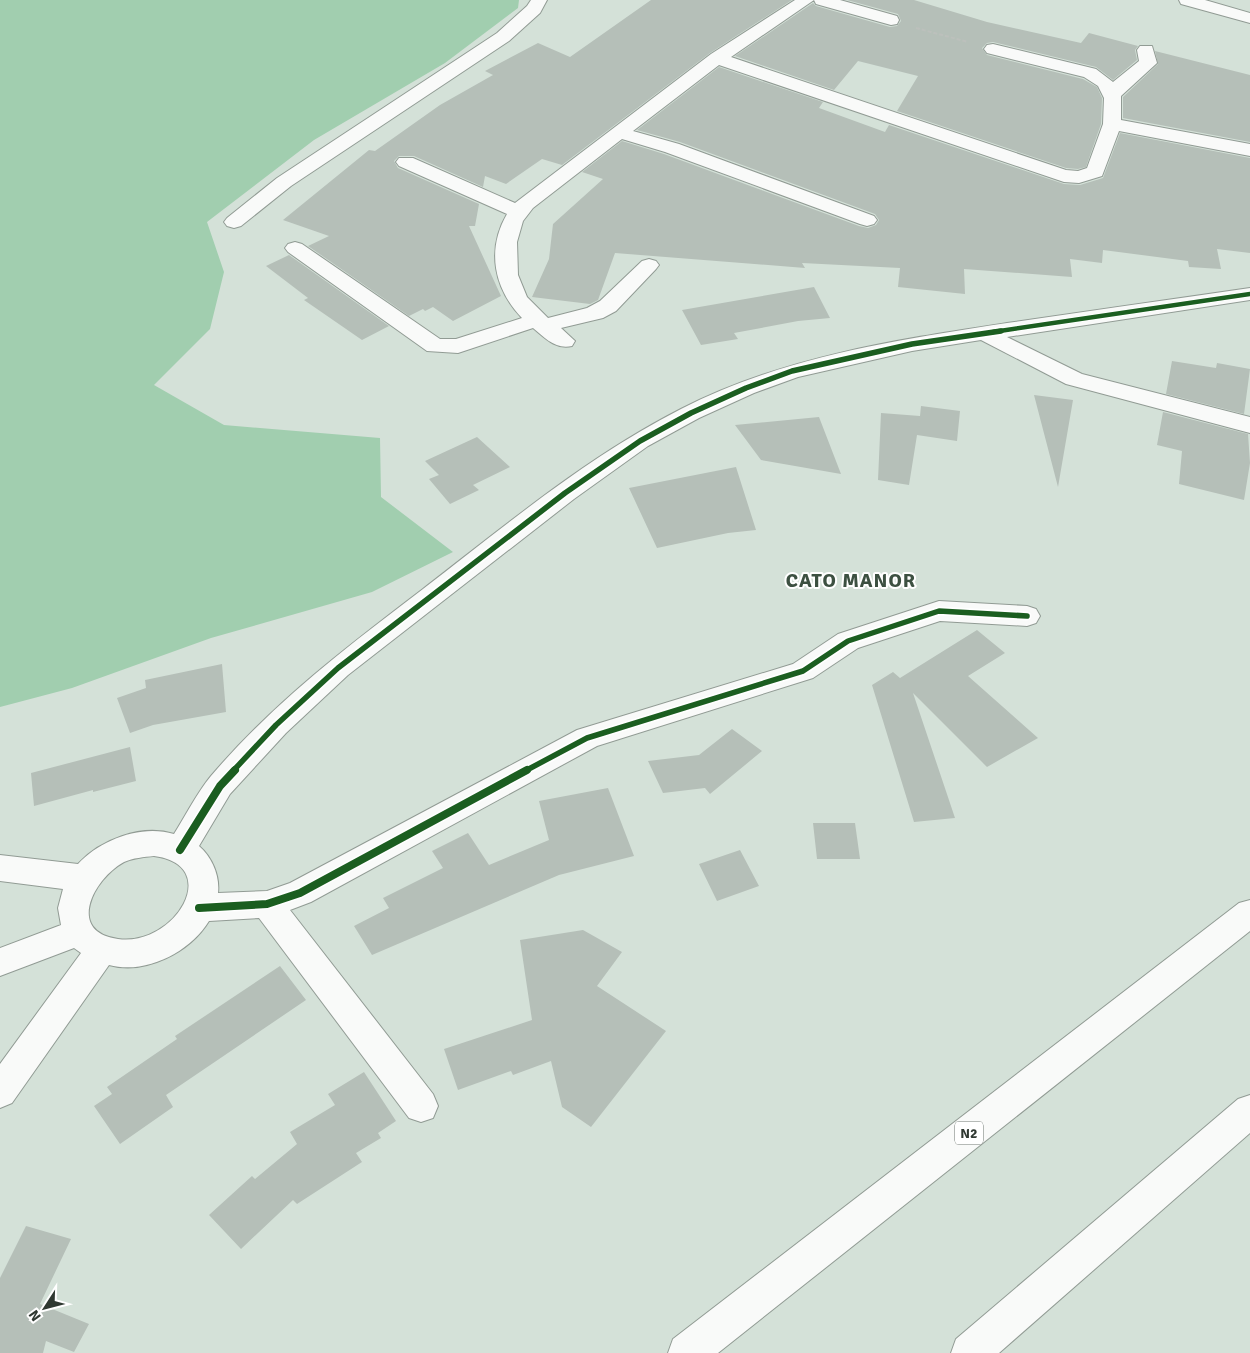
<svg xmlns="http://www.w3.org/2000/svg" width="1250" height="1353" viewBox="0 0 1250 1353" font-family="Signika,sans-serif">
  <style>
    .green { fill: #a1ceaf }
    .building { fill: #b5bfb8 }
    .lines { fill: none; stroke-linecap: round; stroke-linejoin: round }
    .minor-casing { stroke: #919b94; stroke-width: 2 }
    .highway-casing { stroke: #919b94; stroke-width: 2 }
    .path { stroke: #bcc0bc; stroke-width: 2; stroke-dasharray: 4 2; stroke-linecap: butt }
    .minor { fill: #f9faf9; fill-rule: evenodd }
    .highway { fill: #f9faf9; fill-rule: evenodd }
    .cycleway-far2-casing { stroke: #fff; stroke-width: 6 }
    .cycleway-far1-casing { stroke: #fff; stroke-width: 9 }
    .cycleway-casing { stroke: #fff; stroke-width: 11 }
    .cycleway-far2 { stroke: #1b5e20; stroke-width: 4.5 }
    .cycleway-far1 { stroke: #1b5e20; stroke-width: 5.5 }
    .cycleway { stroke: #1b5e20; stroke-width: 8 }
    .labels { text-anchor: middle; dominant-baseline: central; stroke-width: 4; stroke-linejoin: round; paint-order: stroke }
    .shield { fill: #fff; stroke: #6d746f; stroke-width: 1 }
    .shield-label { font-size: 14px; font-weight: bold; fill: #2f3831 }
    .district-label { font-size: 20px; font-weight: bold; letter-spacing: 1px; fill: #3c5041; stroke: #fff }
  </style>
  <rect width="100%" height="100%" fill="#d4e1d8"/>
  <!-- green -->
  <path class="green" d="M0,0H519L518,8L445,63L314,140L207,222L224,272L210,329L154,385L224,425L380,438L381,497L453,552L372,592L211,638L72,688L0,707Z"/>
  <!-- building -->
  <path class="building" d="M651,0H792L710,53L562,165L542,159L506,184L485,176L483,187L414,156H399L394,161L398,168L479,204L475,226H469L501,296L453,321L433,307L425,311L423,309L409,316L308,246L329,236L283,220L369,150L375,151L440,105L493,75L485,71L538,43L570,57Z
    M847,0H914L987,22L1081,43L1089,33L1138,46L1135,50L1137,60L1113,80L1096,67L993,42L987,43L982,48L987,55L1083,79L1097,87L1102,98L1101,124L1086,167L1078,169L1066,168L897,111L918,76L858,61L834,90L735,56L813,3L816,6L890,27L897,26L901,21L898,14Z
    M1155,51L1250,75V142L1123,118V97L1158,64Z
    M719,67L823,102L819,108L885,132L889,125L1064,184L1080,185L1103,178L1120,133L1250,158V253L1217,249L1221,269L1189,267L1188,261L1103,250L1102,263L1070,259L1072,277L964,269L965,294L898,287L900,268L802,263L805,268L615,253L598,300L590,304L532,297L549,259L553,224L603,179L582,172L622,141L664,154L859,226L868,228L876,225L879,220L875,214L680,142L637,130Z
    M289,255L389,326L362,340L304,300L308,298L266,266Z
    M814,287L830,318L798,321L734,333L738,339L701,345L682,310Z
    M1172,361L1216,368L1217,363L1250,369L1244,414L1166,394Z
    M1034,395L1073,400L1058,487Z
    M921,406L960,411L957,441L917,435L909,485L878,480L881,413L920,416Z
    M1163,412L1248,434L1250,463L1244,500L1179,484L1182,451L1157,445Z
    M819,417L841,474L761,460L735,425Z
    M477,437L510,467L473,485L479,490L450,504L429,479L439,475L425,461Z
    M736,467L756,530L728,533L657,548L629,488Z
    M977,630L1005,653L968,676L1038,738L987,767L913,693L955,818L914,822L872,685L893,672L900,678Z
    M222,664L226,712L153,725L130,733L117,698L146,688L145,680Z
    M732,729L762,751L710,794L705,788L663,793L648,761L699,755Z
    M130,747L136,781L93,792V790L34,806L31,773Z
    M608,788L634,856L559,875L372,955L354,926L389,908L383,898L443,868L432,851L468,833L489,865L549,840L539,801Z
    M813,823H855L860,859H817Z
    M740,850L759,886L717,901L699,864Z
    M583,930L622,952L597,986L666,1031L591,1127L562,1107L551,1061L513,1075L511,1071L458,1090L444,1049L532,1020L520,940Z
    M280,966L306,1000L166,1095L173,1107L120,1144L94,1106L112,1094L107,1087L177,1039L175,1036Z
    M364,1072L396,1121L378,1133L381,1138L356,1153L362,1162L297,1204L293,1200L241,1249L209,1215L252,1176L255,1179L297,1144L290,1132L335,1105L328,1094Z
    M26,1226L71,1239L40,1304L89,1324L74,1352L46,1341L43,1353H0V1278Z"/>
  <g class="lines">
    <defs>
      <path id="minor" d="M531,0H547L540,13L509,41L291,186L241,226L234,228L227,226L224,222L227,218L277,178L497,33L527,6Z
        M795,0H840L897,16L899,20L897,24L891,25L816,4L814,0L731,57L1066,170L1078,171L1087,168L1103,124L1104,98L1098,86L1084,77L987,53L984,49L987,45L993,44L1096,69L1113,82L1139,61L1137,50L1140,46H1152L1157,63L1121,96V120L1250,144V156L1119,131L1102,176L1079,183L1064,182L719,65L633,131L679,144L874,216L877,220L874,224L867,226L860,224L665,152L622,139L533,208L523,221L517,242L518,275L527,297L548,318L587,308L600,301L642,261L649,259L656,261L659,265L656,269L616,311L603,318L561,328L575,341L572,346C556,350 545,338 533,328L458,353L427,351L288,252L285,248L288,244L295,242L302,244L440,339H456L522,318C494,289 486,250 507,214L399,166L396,162L399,158H413L515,203L711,54Z
        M1179,0H1205L1250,13V23L1181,4Z
        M1250,288V300L1007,337L1082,374L1250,417V433L1066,384L981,340L912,351L798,377L754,393L699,418L648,446L574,499L348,675L286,733L230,794L199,846C212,857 220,876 218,893L267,891L290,883L577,730L793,664L838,634L939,601L1027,606L1036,609L1040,616L1036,623L1027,626L940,621L858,648L813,678L597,746L311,902L290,910L433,1094L438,1106L433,1118L421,1122L409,1118L259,918L209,921C190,952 146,975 109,965L12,1103L0,1108V1064L81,953L74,948L0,976V948L61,925L58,908L63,889L0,881V855L78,864C100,840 141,824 174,834C186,815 197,793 211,776C273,703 348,646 423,589C506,525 587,457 681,409C782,357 896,340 1007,323C1088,311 1169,300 1250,288ZM154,856C224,865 175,947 118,939C66,932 93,879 124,862C133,858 144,857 154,856Z"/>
      <path id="highway" d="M1250,900V931L718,1353H668L673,1339L1239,903Z
        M1250,1095V1133L999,1353H951L956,1339L1238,1099Z"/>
    </defs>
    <!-- minor casing -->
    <use href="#minor" class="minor-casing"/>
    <!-- highway casing -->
    <use href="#highway" class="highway-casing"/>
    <!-- path -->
    <path class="path" d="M916,28L968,42"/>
    <!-- minor -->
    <use href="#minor" class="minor"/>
    <!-- highway -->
    <use href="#highway" class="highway"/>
    <defs>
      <path id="cycleway-far2" d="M993,332L1250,294"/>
      <path id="cycleway-far1" d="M233,771L276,725L338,668L565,493L640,441L691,413L746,388L792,371L912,344L1001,331
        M525,771L587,738L803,671L848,641L939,611L1027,616"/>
      <path id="cycleway" d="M180,850L220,786L235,770
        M199,908L267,904L300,893L527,770"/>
    </defs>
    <!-- cycleway-far2 casing -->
    <use href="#cycleway-far2" class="cycleway-far2-casing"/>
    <!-- cycleway-far1 casing -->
    <use href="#cycleway-far1" class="cycleway-far1-casing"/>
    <!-- cycleway casing -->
    <use href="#cycleway" class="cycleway-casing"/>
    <!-- cycleway-far2 -->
    <use href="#cycleway-far2" class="cycleway-far2"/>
    <!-- cycleway-far1 -->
    <use href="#cycleway-far1" class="cycleway-far1"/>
    <!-- cycleway -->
    <use href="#cycleway" class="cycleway"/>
  </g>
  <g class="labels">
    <!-- shield labels -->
    <rect class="shield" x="955" y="1121.5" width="28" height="23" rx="4"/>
    <g class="shield-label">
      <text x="969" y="1133">N2</text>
    </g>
    <!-- district labels -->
    <g class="district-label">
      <text x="851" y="580">CATO MANOR</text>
    </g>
  </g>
  <!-- north arrow -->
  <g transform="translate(45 1308) rotate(234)" stroke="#ffffff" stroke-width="4" paint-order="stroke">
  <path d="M0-4L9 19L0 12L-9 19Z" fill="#2f3831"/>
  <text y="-8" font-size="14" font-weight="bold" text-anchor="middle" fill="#2f3831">N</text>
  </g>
</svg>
